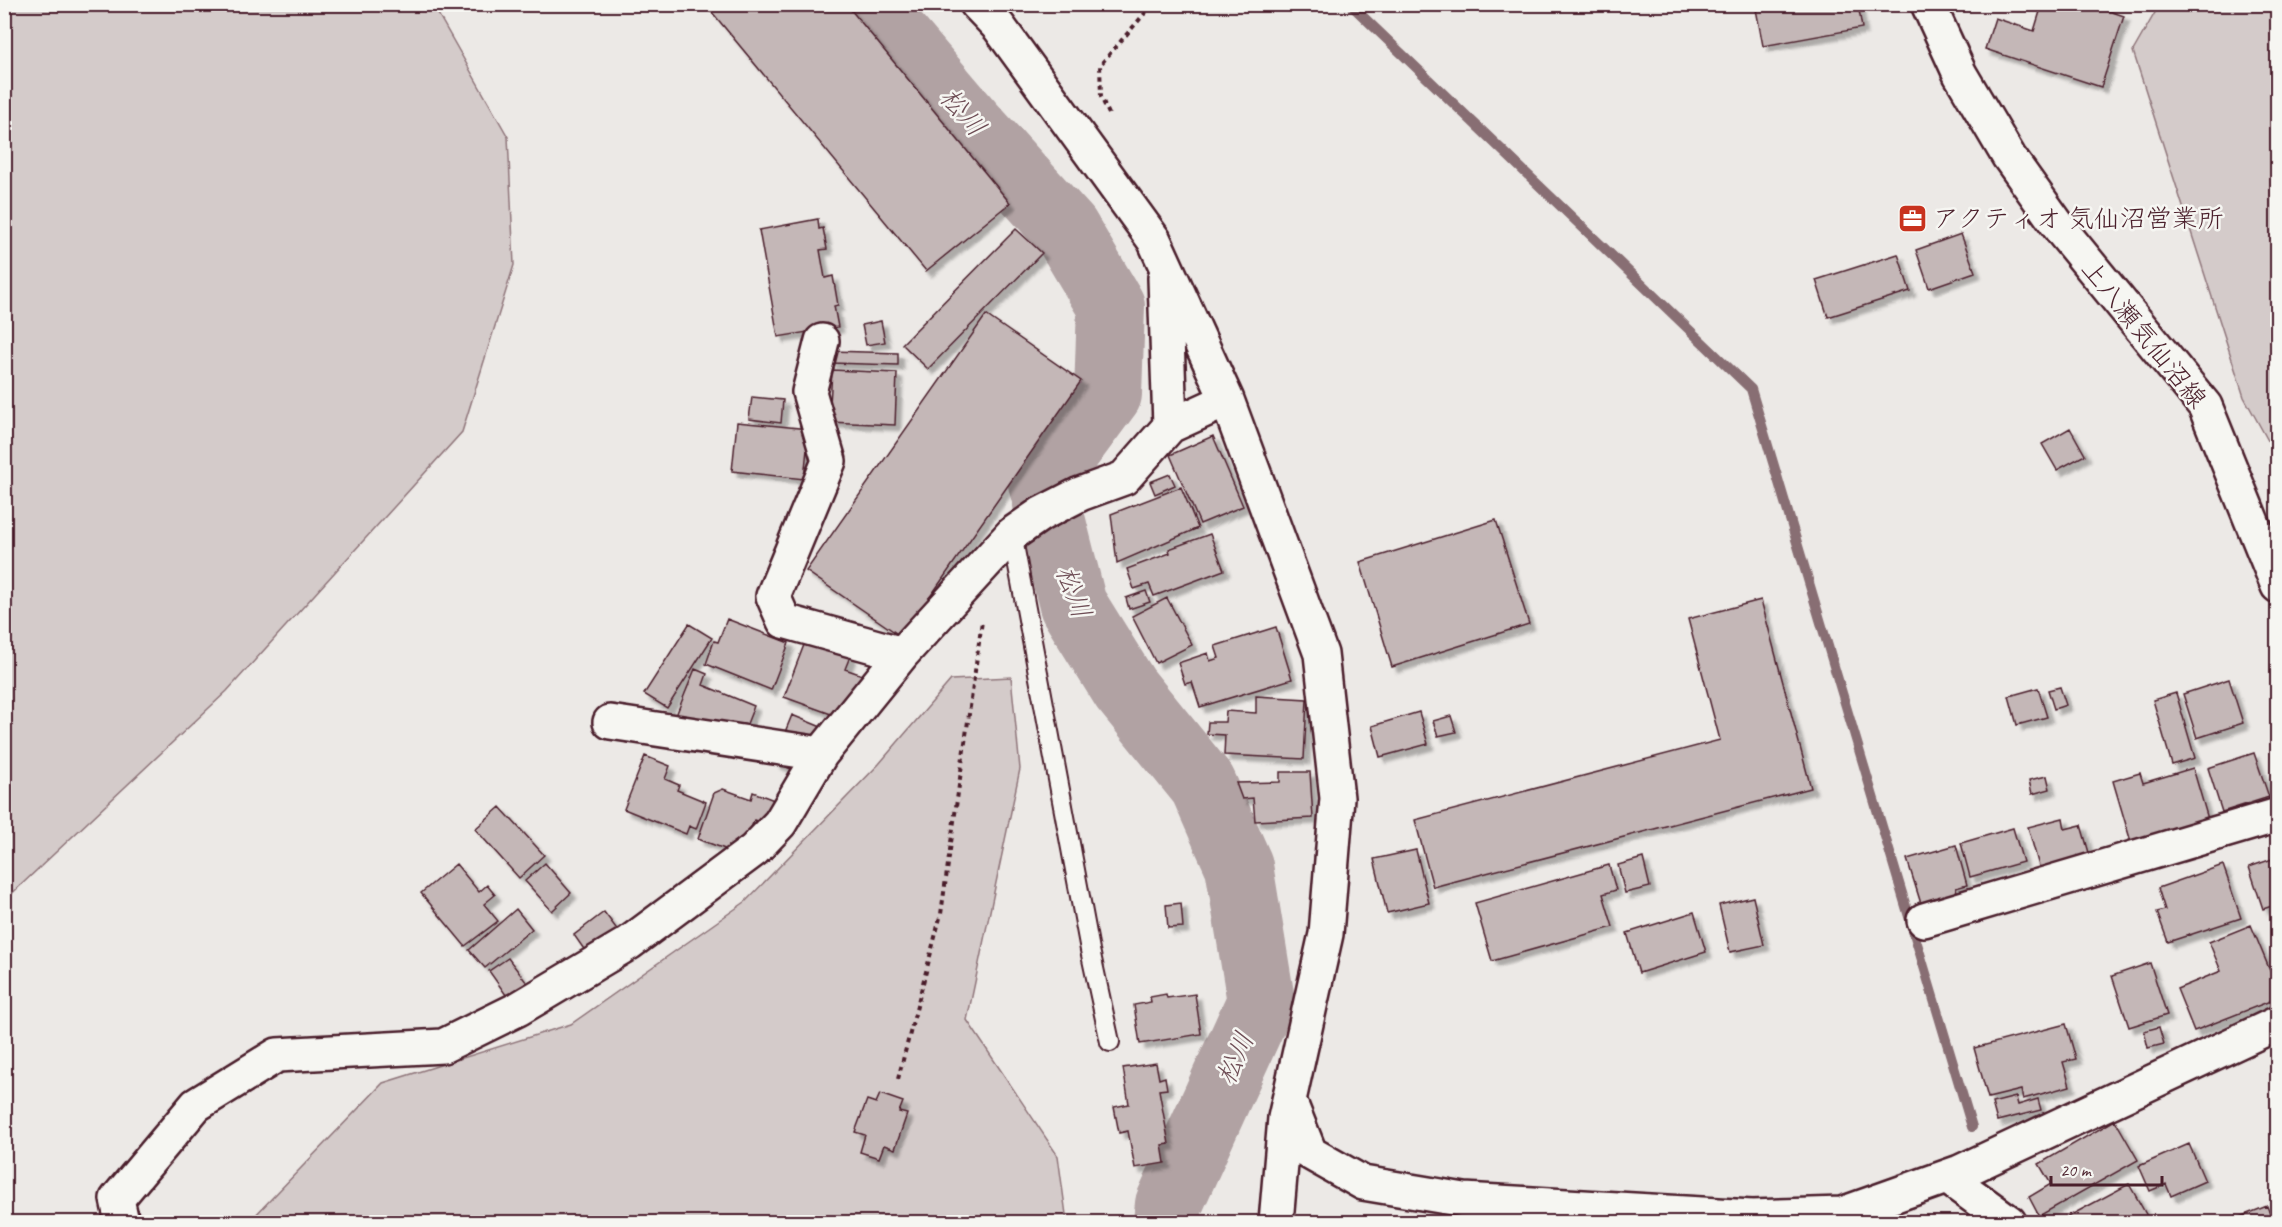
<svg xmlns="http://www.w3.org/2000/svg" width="2282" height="1227" viewBox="0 0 2282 1227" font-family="Caveat,'Klee One',sans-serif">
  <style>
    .green { fill: #d4cbca; stroke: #8f757a; stroke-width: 1.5 }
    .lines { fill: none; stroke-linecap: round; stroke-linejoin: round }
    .stream { stroke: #886e73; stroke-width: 10 }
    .river { stroke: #b1a2a3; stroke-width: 68 }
    .building { fill: #c4b7b7; stroke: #4a1f2b; stroke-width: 1.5; filter: url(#shadow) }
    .service-casing { stroke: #4a1f2b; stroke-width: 22 }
    .minor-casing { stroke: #4a1f2b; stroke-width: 38 }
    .secondary-casing { stroke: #4a1f2b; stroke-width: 38 }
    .path { stroke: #4a1f2b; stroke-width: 4; stroke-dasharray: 4.5 4.5; stroke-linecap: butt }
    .service { stroke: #f6f6f2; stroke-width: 18 }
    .minor { stroke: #f6f6f2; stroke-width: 33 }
    .secondary { stroke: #f6f6f2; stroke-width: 33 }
    .labels { text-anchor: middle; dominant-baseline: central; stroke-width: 5; stroke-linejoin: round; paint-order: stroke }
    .poi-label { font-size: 26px; fill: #4a1f2b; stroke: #f6f6f2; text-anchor: start }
    .street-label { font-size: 26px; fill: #4a1f2b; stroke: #f6f6f2 }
    .water-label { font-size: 27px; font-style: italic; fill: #6e4d55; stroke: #f6f6f2 }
  </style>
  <defs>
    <filter id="shadow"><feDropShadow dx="5.5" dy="5.5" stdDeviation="1.5" flood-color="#0004"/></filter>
  </defs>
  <rect width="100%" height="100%" fill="#ece9e6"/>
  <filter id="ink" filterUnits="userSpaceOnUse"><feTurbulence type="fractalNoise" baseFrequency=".0167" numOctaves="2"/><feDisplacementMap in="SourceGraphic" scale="12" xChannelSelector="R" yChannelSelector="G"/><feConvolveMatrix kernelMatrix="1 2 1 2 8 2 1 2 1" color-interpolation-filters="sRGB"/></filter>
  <g filter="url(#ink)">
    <!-- green -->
    <path class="green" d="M5,4L433,5L508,137L514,265L462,432L227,691L5,900Z
      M2160,4L2277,5V457L2244,397L2133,51Z
      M1011,677L1020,769L967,1020L1058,1156L1067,1222H249L383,1083L571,1024L745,902L879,764L951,680Z"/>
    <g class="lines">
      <!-- stream -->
      <path class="stream" d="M1350,4L1751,389L1972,1127"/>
      <!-- river -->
      <path class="river" d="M868,4L970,124L1066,230L1111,306L1108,394L1042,483L1073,605L1125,689L1203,785L1239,866L1261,1001L1169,1204L1167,1222"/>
    </g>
    <!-- building -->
    <path class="building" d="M718,4H846L1010,203L926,271L711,11Z
      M1755,4H1858L1862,28L1763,46Z
      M2064,4H2089L2124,16L2101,87L1985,49L1995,18L2034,31L2042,5L2061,11Z
      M818,219L819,229L823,228L827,249L820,250L825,278L833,276L838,305L834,306L838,327L778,337L759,230Z
      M1016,229L1042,253L928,369L902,344Z
      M1961,234L1975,272L1929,288L1916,250Z
      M1898,254L1910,291L1828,317L1816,280Z
      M986,315L1081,381L902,637L806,571Z
      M881,321L885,342L866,345L862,325Z
      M831,351L898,353V365L831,363Z
      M832,370L897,373L895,425L829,422Z
      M752,397L783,400L781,423L749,419Z
      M737,422L809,429L804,479L732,471Z
      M2070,428L2085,455L2057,470L2042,444Z
      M1213,436L1243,506L1200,524L1170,455Z
      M1170,474L1175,485L1155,494L1150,482Z
      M1181,487L1198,528L1117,563L1111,514Z
      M1496,520L1529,624L1392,667L1360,562Z
      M1210,534L1224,570L1154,596L1149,584L1134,589L1127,569L1170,553L1169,549Z
      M1146,591L1150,602L1129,609L1126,598Z
      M1167,598L1192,645L1156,663L1132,616Z
      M1761,600L1811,788L1433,887L1415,820L1720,740L1688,619Z
      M727,619L789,643L771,690L706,664L714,641L718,642Z
      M689,624L712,638L667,708L644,694Z
      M1276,627L1292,679L1200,707L1192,682L1185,684L1178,663L1208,653L1210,661L1219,658L1215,646Z
      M807,637L851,654L845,669L871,678L853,722L784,697Z
      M695,669L707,674L703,685L754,706L743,734L670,730Z
      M2229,679L2243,723L2197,738L2183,694Z
      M2060,687L2066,705L2054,709L2048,690Z
      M2038,688L2047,717L2017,725L2009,696Z
      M2176,693L2195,758L2172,765L2153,700Z
      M1256,696L1307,699L1304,759L1224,755L1225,735L1207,734L1208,722H1225L1226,711L1256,713Z
      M1419,712L1428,744L1380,757L1372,726Z
      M792,715L826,729L802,773L775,763L774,746L781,730L785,732Z
      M1451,716L1456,732L1438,736L1433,721Z
      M2254,753L2269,797L2222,812L2208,768Z
      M645,756L670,766L665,779L679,785L677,790L706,802L696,829L689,826L686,834L624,809Z
      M2193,768L2208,819L2131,842L2113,781L2140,773L2143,783Z
      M1280,772H1310L1313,818L1255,821L1253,798L1242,799L1236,783L1280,782Z
      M2047,776L2050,789L2032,794L2029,780Z
      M723,789L751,799L753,792L782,803L774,827L754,820L741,855L698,839L714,793Z
      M500,807L544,855L519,878L475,829Z
      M2063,818L2065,829L2081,825L2092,863L2042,877L2028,827Z
      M2013,828L2023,862L1970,877L1961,843Z
      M1956,845L1967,885L1956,888L1959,900L1923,910L1907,859Z
      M1416,850L1429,903L1387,913L1374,859Z
      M2278,857V904L2263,909L2249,867Z
      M1643,858L1650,887L1625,893L1618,865Z
      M545,863L571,893L552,911L525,881Z
      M456,864L479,892L487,885L495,895L484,904L498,921L465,946L421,893Z
      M1609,865L1616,890L1603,894L1613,927L1492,961L1475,903Z
      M2223,865L2241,918L2168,942L2157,912L2165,910L2158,888Z
      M1753,897L1764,945L1730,952L1719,905Z
      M1181,903L1183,927L1168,928L1166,905Z
      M516,909L532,929L485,968L469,950Z
      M604,912L619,932L588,955L574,935Z
      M1694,912L1706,952L1639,973L1627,933Z
      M2251,925L2278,990V998L2194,1031L2177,989L2221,971L2209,942Z
      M508,958L530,987L511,1002L489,971Z
      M2150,963L2167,1015L2129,1027L2112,976Z
      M1166,994L1167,998L1195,994L1201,1034L1140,1044L1134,1005L1151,1002L1150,997Z
      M2066,1024L2076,1059L2063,1062L2070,1086L2023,1099L2021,1090L1988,1098L1974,1048Z
      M2159,1027L2164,1044L2148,1048L2144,1031Z
      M1156,1063L1159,1079L1165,1077L1167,1089L1159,1090L1169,1144L1162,1145L1165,1163L1135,1168L1128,1131L1119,1133L1114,1107L1129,1104L1123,1068Z
      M880,1094L903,1102L899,1112L907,1114L895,1149L884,1145L879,1158L860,1152L865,1135L855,1132L867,1100L876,1103Z
      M2016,1097L2018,1105L2038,1099L2041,1110L1997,1121L1992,1103Z
      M2115,1120L2138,1160L2039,1216L2029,1197L2051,1184L2039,1164Z
      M2189,1144L2205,1181L2171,1196L2166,1184L2150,1191L2139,1166Z
      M2129,1184L2148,1218L2139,1222H2058Z
      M2267,1206L2273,1222L2278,1220V1222H2227Z
      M1980,1207L1991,1222H1959Z"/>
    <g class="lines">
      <defs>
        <path id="service" d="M1012,534L1090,950L1110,1042"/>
        <path id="minor" d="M977,4L999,27L1154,240L1227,400L1321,654L1337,798L1326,934L1285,1118L1276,1222
          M1165,278L1170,426
          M822,341L809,392L829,461L773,596L784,621L902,654
          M610,722L821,754
          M1924,920L2278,815
          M1289,1100L1310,1153L1363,1183L1464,1200L1752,1217L1842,1214L1960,1172L2278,1023
          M1947,1177L2009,1222
          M122,1222L117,1199L196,1105L277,1055L443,1046L518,1009L629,943L754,850L780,823L821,754L902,654L1012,534L1041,514L1080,494L1124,478L1170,426L1227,400"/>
        <path id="secondary" d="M1928,4L1960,74L2009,157L2062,231L2205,406L2278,586"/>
      </defs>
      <!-- service casing -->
      <use href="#service" class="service-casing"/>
      <!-- minor casing -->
      <use href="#minor" class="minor-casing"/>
      <!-- secondary casing -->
      <use href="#secondary" class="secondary-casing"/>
      <!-- path -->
      <path class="path" d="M1109,114L1101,97L1100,65L1153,4
        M898,1079L941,914L982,621"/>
      <!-- service -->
      <use href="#service" class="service"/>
      <!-- minor -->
      <use href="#minor" class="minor"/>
      <!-- secondary -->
      <use href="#secondary" class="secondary"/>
    </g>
  </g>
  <!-- icons -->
  <defs>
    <symbol id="office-square" viewBox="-11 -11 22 22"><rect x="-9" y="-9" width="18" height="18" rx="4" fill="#c8321e" stroke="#f6f6f2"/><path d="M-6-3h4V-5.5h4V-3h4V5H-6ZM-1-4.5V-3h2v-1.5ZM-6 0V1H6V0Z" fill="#fff"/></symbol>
  </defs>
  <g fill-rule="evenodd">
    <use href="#office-square" x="1896" y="202" width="33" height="33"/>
  </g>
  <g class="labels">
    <!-- poi labels -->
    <g class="poi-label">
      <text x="1933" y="218">アクティオ 気仙沼営業所</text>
    </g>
    <!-- street labels -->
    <g class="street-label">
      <text transform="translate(2144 334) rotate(51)">上八瀬気仙沼線</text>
    </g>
    <!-- water labels -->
    <g class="water-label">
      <text transform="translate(963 112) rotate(49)">松川</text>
      <text transform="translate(1074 592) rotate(70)">松川</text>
      <text transform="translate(1235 1058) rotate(-66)">松川</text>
    </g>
  </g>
  <!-- margin -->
  <rect width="2282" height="1227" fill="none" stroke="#f6f6f2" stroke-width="24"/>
  <rect x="12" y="12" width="2258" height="1203" fill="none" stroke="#4a1f2b" stroke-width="2" filter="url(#ink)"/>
  <!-- scale -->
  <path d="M2051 1176v9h111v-9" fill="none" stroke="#4a1f2b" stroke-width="3"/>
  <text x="2060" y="1176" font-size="18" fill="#4a1f2b" stroke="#f6f6f2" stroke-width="4.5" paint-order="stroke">20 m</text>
</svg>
